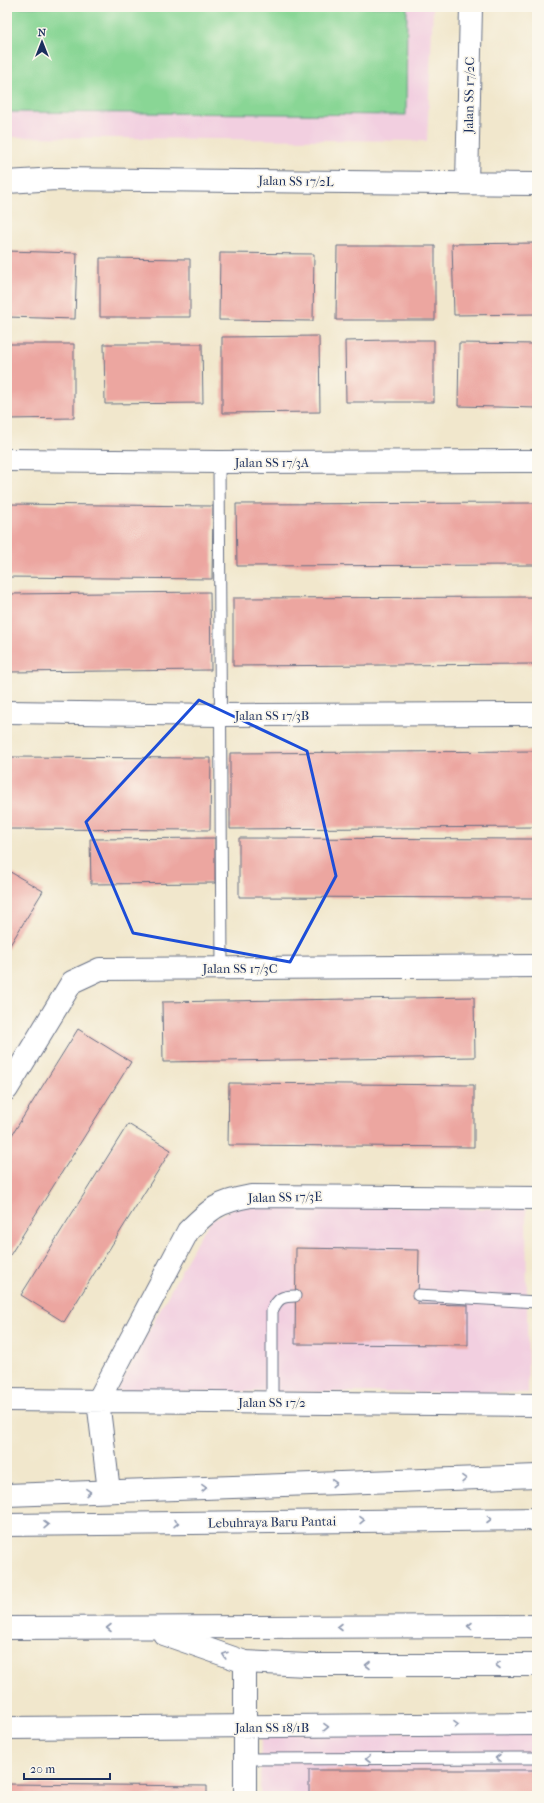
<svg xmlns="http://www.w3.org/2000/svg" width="544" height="1803" viewBox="0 0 544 1803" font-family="'IM FELL French Canon',serif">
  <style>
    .built { fill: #f2cfe0 }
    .green { fill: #89d695; stroke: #52827a }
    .building { fill: #eca6a0 }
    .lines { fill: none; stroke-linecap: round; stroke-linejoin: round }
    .lane-casing { stroke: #666f84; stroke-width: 13 }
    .street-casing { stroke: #666f84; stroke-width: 24 }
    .highway-casing { stroke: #666f84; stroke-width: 24 }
    .lane { stroke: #fff; stroke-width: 11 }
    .street { stroke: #fff; stroke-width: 22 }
    .highway { stroke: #fff; stroke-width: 22 }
    .oneway { stroke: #8d97ae }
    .marked { fill: none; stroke: #1d4ed8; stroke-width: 3; stroke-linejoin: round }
    .labels { text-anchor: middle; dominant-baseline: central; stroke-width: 3.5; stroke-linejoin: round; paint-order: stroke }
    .street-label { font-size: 13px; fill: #1b2f5e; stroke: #fbf7ec }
  </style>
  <rect width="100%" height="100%" fill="#fbf7ec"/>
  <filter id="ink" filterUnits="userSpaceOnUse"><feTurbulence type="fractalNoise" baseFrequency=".025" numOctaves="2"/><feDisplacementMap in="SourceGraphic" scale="8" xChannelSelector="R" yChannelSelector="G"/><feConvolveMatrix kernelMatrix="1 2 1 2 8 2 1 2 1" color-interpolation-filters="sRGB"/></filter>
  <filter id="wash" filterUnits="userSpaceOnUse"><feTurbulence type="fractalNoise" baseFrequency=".012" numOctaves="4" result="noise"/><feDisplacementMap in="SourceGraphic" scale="16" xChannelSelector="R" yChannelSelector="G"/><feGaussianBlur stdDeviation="0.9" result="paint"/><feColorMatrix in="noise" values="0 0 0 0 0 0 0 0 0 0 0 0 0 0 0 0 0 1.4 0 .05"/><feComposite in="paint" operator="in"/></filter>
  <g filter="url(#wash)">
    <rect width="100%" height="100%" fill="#f1e7cc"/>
    <!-- built -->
    <path class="built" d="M7,7H433L427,141L7,137Z
      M257,1205L526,1209L528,1393L117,1391L199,1237L212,1220L231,1209Z
      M537,1731V1796H260L261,1734Z"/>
    <!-- green -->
    <path class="green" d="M7,7H407L406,115L7,112Z"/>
    <g id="blocks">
      <!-- building -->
      <path class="building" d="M537,243V314L454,315L452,244Z
        M337,246H435V320H336Z
        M7,251L77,253L75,319L7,317Z
        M220,253L314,254L313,321L219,320Z
        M100,258L190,259V317H100Z
        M319,336L320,412L222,413V337Z
        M389,340H434V402H346L345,341Z
        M459,343L537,344V408L458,406Z
        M7,344H74V418L7,419Z
        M104,344H202L203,403L105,404Z
        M537,503V565L237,566L236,504Z
        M7,504L213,506L212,579L7,577Z
        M210,592L211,670L7,672V594Z
        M537,597V664L233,666V598Z
        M537,751V827L230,829V753Z
        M7,757L211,758L210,830L7,829Z
        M215,838V883L91,884L90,839Z
        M239,838L537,839V898L239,897Z
        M7,870L43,891L7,950Z
        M474,997L475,1057L163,1062L162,1002Z
        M78,1029L131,1062L7,1260V1143Z
        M229,1083L474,1085V1147L228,1145Z
        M128,1124L171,1150L64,1322L21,1295Z
        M296,1248L419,1250L418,1304L468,1305V1345L295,1344Z
        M309,1770H537V1796H309Z
        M7,1784L207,1786V1796H7Z"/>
    </g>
  </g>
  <g filter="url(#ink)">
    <use href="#blocks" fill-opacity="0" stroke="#666f84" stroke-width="1"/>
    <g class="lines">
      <defs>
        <path id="lane" d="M219,462L222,968
          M418,1295L537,1302
          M272,1402V1311C278,1298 282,1296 295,1296
          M245,1759L537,1758"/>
        <path id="street" d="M7,182L56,179L537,184
          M467,183L471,7
          M7,460L219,462L537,461
          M7,712L220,715L537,714
          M7,1089L72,982L100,969L537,966
          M7,1400L537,1405
          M109,1491L98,1401L188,1231C211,1208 218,1202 251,1196L537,1198
          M7,1728L537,1724
          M245,1796V1662"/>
        <path id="highway" d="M7,1495L537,1476
          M7,1525L537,1519
          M7,1628L537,1626
          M164,1634L245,1662L307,1665H537"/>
      </defs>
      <!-- lane casing -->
      <use href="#lane" class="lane-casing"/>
      <!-- street casing -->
      <use href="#street" class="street-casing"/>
      <!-- highway casing -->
      <use href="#highway" class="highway-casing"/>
      <!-- lane -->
      <use href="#lane" class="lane"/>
      <!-- street -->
      <use href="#street" class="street"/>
      <!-- highway -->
      <use href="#highway" class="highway"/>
    </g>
    <!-- one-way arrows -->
    <defs><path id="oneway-chevron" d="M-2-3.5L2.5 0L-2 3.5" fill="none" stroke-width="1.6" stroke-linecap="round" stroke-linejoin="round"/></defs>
    <g class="oneway">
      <use href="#oneway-chevron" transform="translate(464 1479) rotate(-2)"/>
      <use href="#oneway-chevron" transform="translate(334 1483) rotate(-2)"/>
      <use href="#oneway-chevron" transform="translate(204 1488) rotate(-2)"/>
      <use href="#oneway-chevron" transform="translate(88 1492) rotate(-2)"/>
      <use href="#oneway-chevron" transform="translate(489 1519)"/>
      <use href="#oneway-chevron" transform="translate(362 1520) rotate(-1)"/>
      <use href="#oneway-chevron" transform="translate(176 1523) rotate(-1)"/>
      <use href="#oneway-chevron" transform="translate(46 1525) rotate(-1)"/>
      <use href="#oneway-chevron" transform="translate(470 1626) rotate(180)"/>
      <use href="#oneway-chevron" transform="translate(340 1627) rotate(180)"/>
      <use href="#oneway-chevron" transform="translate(109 1628) rotate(-180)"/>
      <use href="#oneway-chevron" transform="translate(225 1655) rotate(-161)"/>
      <use href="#oneway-chevron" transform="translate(368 1665) rotate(180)"/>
      <use href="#oneway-chevron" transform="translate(498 1665) rotate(180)"/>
      <use href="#oneway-chevron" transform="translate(456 1725) rotate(-1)"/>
      <use href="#oneway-chevron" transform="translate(326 1727) rotate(-1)"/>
      <use href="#oneway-chevron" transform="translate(498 1758) rotate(180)"/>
      <use href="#oneway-chevron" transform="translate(368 1759) rotate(180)"/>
    </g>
  </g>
  <!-- marked area -->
  <path class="marked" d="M199,700L307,751L336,876L290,962L133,933L86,822Z"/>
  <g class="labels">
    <!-- street labels -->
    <g class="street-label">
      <text transform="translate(469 95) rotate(-89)">Jalan SS 17/2C</text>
      <text transform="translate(296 181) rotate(1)">Jalan SS 17/2L</text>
      <text x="272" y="462">Jalan SS 17/3A</text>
      <text x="272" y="715">Jalan SS 17/3B</text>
      <text x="240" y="968">Jalan SS 17/3C</text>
      <text transform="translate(285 1197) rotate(-1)">Jalan SS 17/3E</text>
      <text x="272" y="1402">Jalan SS 17/2</text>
      <text transform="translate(272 1522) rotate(-1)">Lebuhraya Baru Pantai</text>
      <text x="272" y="1727">Jalan SS 18/1B</text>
    </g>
  </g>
  <!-- margin -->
  <rect width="544" height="1803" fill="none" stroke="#fbf7ec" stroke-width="24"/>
  <!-- north arrow -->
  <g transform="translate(42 42)" stroke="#fbf7ec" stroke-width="3" paint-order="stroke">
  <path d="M0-3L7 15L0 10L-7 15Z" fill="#1b2f5e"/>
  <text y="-6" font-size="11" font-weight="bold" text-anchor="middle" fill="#1b2f5e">N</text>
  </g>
  <!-- scale -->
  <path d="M24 1773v6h86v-6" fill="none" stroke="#1b2f5e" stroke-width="2"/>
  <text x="30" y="1773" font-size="12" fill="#1b2f5e" stroke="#fbf7ec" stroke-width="3" paint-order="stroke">20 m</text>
</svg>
